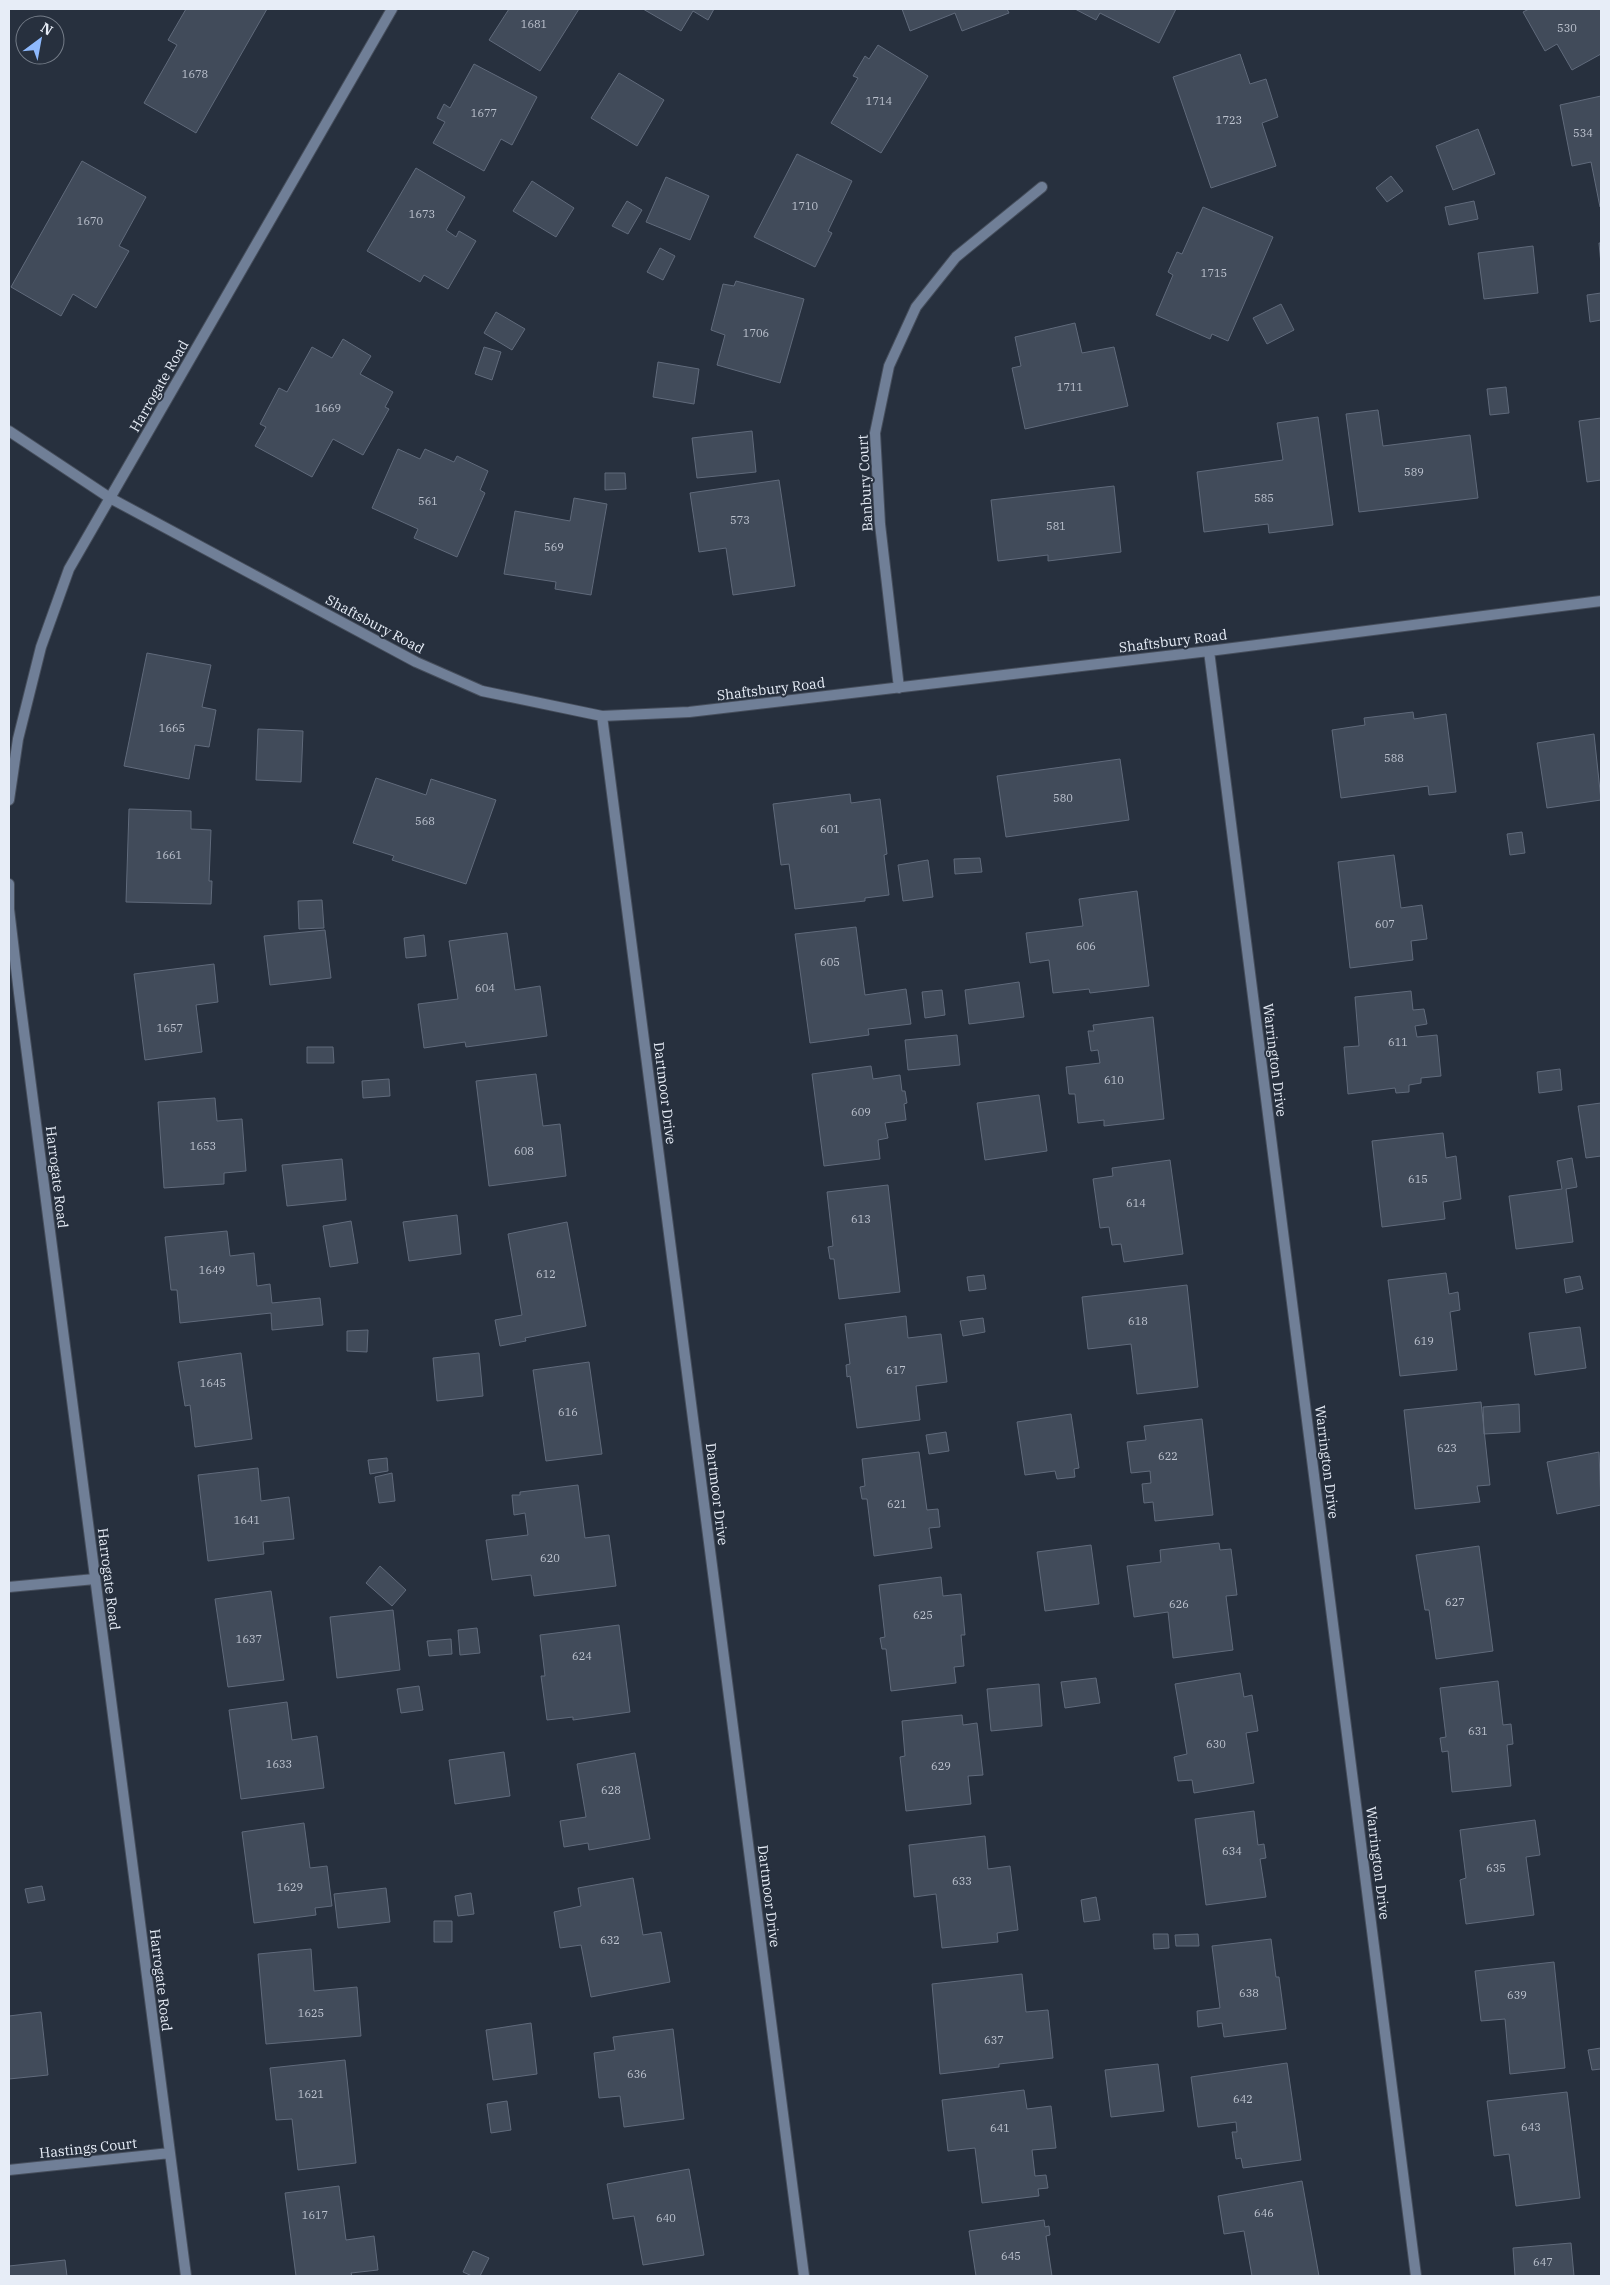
<svg xmlns="http://www.w3.org/2000/svg" width="1610" height="2285" viewBox="0 0 1610 2285" font-family="'IBM Plex Serif',serif">
  <style>
    .building { fill: #414b5a; stroke: #606a7b }
    .lines { fill: none; stroke-linecap: round; stroke-linejoin: round }
    .street-casing { stroke: #464e5c; stroke-width: 12 }
    .street { stroke: #707f97; stroke-width: 10 }
    .labels { text-anchor: middle; dominant-baseline: central; stroke-width: 4; stroke-linejoin: round; paint-order: stroke }
    .number-label { font-size: 11px; fill: #bec4d0 }
    .street-label { font-size: 14px; fill: #e7edf7; stroke: #27303e }
  </style>
  <rect width="100%" height="100%" fill="#27303e"/>
  <!-- building -->
  <path class="building" d="M186,9H267L196,133L144,103L177,45L168,40Z
    M509,9H579L540,71L489,40Z
    M643,9H714L708,20L693,11L681,31Z
    M902,9H1007L1009,13L962,31L955,13L910,31Z
    M1075,9H1176L1159,43L1100,13L1096,20Z
    M1529,9H1601V54L1572,70L1557,44L1545,51L1523,12Z
    M878,45L928,76L881,153L831,123L858,78L853,76L865,56L869,59Z
    M1240,54L1250,84L1266,79L1278,117L1262,123L1276,166L1211,188L1173,77Z
    M474,64L537,97L512,145L501,139L484,171L433,143L445,122L437,118L444,104L450,108Z
    M619,73L664,100L637,146L591,118Z
    M1601,96V207H1600L1591,162L1572,166L1560,105Z
    M1478,129L1495,174L1453,190L1436,146Z
    M797,154L852,181L828,231L832,233L815,267L754,237Z
    M82,161L146,197L119,246L129,251L96,308L73,294L61,316L11,287Z
    M416,168L465,197L446,230L456,237L459,231L476,241L448,289L424,275L420,282L367,251Z
    M1391,176L1403,191L1387,202L1376,188Z
    M666,177L709,196L690,240L646,222Z
    M532,181L574,208L556,237L513,211Z
    M627,201L642,210L628,234L612,226Z
    M1474,201L1478,219L1449,225L1445,207Z
    M1203,207L1273,237L1228,341L1212,334L1210,339L1156,315L1173,275L1168,272L1177,252L1182,254Z
    M1599,243H1601V264Z
    M1533,246L1538,293L1484,299L1478,253Z
    M660,248L675,256L663,280L647,272Z
    M736,281L804,299L780,383L717,365L725,335L711,330L723,284L734,286Z
    M1601,293V320L1590,322L1587,295Z
    M1281,304L1294,330L1267,344L1253,318Z
    M496,312L525,329L512,350L484,333Z
    M1075,323L1082,353L1114,347L1128,406L1025,429L1012,368L1021,366L1015,337Z
    M343,339L371,356L360,374L393,392L385,407L389,409L363,455L333,439L312,477L255,446L266,427L260,424L279,388L287,392L312,347L332,358Z
    M484,347L501,352L492,380L475,374Z
    M658,362L699,369L694,404L653,397Z
    M1506,387L1509,413L1490,415L1487,389Z
    M1378,410L1383,446L1470,435L1478,498L1359,512L1346,414Z
    M1318,417L1333,525L1269,533L1268,524L1204,532L1197,472L1283,460L1277,423Z
    M1601,418V480L1587,482L1579,421Z
    M752,431L756,472L697,478L692,438Z
    M398,449L420,459L425,449L454,462L457,456L488,471L480,490L485,493L457,557L414,538L418,529L372,508Z
    M605,473H625L626,489L605,490Z
    M779,480L795,586L733,595L726,548L699,552L690,493Z
    M1114,486L1121,552L1048,561V555L998,561L991,500Z
    M574,498L607,504L591,595L555,589L556,582L504,574L515,511L570,521Z
    M147,653L211,665L202,707L216,710L209,747L195,745L189,779L124,766Z
    M1413,712L1414,719L1446,714L1456,792L1429,795L1428,786L1341,798L1332,730L1365,725L1364,718Z
    M258,729L303,731L301,782L256,780Z
    M1594,734L1601,800L1547,808L1537,743Z
    M1120,759L1129,820L1006,837L997,776Z
    M376,778L426,795L431,779L496,800L466,884L392,860L394,856L353,843Z
    M850,794L851,803L880,799L887,854L884,855L889,895L865,898V901L795,909L789,864L781,865L773,804Z
    M129,809L191,811V829L211,830L209,881H212L211,904L126,902Z
    M1522,832L1525,853L1510,855L1507,834Z
    M1394,855L1401,908L1422,905L1427,939L1411,941L1413,960L1350,968L1338,862Z
    M980,858L982,872L955,874L954,859Z
    M928,860L933,897L903,901L898,865Z
    M1137,891L1149,986L1090,993L1089,989L1053,993L1049,960L1030,963L1026,933L1083,926L1079,899Z
    M322,900L324,928L299,929L298,901Z
    M856,927L865,995L906,989L911,1024L868,1029L869,1035L810,1043L795,934Z
    M325,930L331,978L270,985L264,936Z
    M507,933L515,990L540,986L547,1036L466,1047L465,1042L424,1048L418,1004L458,999L449,941Z
    M424,935L426,956L406,958L404,938Z
    M214,964L218,1002L196,1005L202,1052L145,1060L134,974Z
    M1019,982L1024,1017L969,1024L965,990Z
    M942,990L945,1015L925,1018L922,992Z
    M1411,991L1413,1010L1424,1009L1427,1024L1415,1026L1417,1037L1437,1035L1441,1076L1421,1078V1083L1409,1085V1092L1396,1093L1395,1088L1348,1094L1344,1047L1359,1046L1355,997Z
    M1153,1017L1164,1119L1104,1126V1120L1078,1123L1075,1094H1069L1066,1067L1100,1063L1098,1050L1091,1051L1088,1031H1094L1093,1025Z
    M957,1035L960,1065L908,1070L905,1040Z
    M307,1047H333L334,1063H307Z
    M871,1066L873,1079L900,1075L902,1091H905L907,1103L904,1104L906,1120L885,1123L888,1138L878,1140L880,1159L824,1166L812,1074Z
    M1560,1069L1562,1090L1539,1093L1537,1072Z
    M536,1074L543,1126L560,1124L566,1176L489,1186L476,1081Z
    M389,1079L390,1096L363,1098L362,1081Z
    M1039,1095L1047,1151L985,1160L977,1103Z
    M215,1098L217,1121L242,1119L246,1171L224,1173V1184L164,1188L158,1102Z
    M1601,1103V1156L1586,1158L1578,1106Z
    M1443,1133L1446,1158L1456,1156L1461,1199L1443,1202L1445,1219L1382,1227L1372,1141Z
    M1572,1158L1577,1187L1566,1189L1573,1242L1516,1249L1509,1196L1562,1189L1557,1161Z
    M342,1159L346,1200L287,1206L282,1165Z
    M1170,1160L1183,1254L1124,1262L1121,1244L1112,1245L1109,1227L1100,1228L1093,1179L1113,1176L1112,1168Z
    M888,1185L900,1292L839,1299L834,1259H830L828,1247L833,1246L827,1192Z
    M457,1215L461,1254L409,1261L403,1222Z
    M351,1221L358,1263L330,1267L323,1226Z
    M567,1222L586,1326L525,1338L526,1341L500,1346L495,1320L522,1315L508,1234Z
    M227,1231L230,1256L254,1253L257,1286L270,1284L272,1303L320,1298L323,1325L272,1330L271,1313L180,1323L177,1290H171L165,1237Z
    M1446,1273L1449,1294L1458,1292L1460,1310L1450,1312L1457,1370L1400,1376L1388,1280Z
    M984,1275L986,1289L969,1291L967,1277Z
    M1580,1276L1583,1289L1566,1293L1564,1279Z
    M1187,1285L1198,1387L1137,1394L1131,1344L1088,1349L1082,1297Z
    M906,1316L908,1338L941,1334L947,1382L916,1386L920,1420L857,1428L850,1376L847,1377L846,1365L850,1364L845,1324Z
    M983,1318L985,1332L963,1336L960,1321Z
    M1580,1327L1586,1368L1535,1375L1529,1333Z
    M368,1330L367,1352L347,1351V1331Z
    M241,1353L252,1439L195,1447L190,1405L185,1406L178,1362Z
    M479,1353L483,1396L437,1401L433,1358Z
    M589,1362L602,1454L546,1461L533,1370Z
    M1481,1402L1490,1485L1477,1486L1480,1502L1415,1509L1404,1410Z
    M1519,1404L1520,1432L1484,1434L1483,1407Z
    M1071,1414L1079,1468L1074,1469L1075,1477L1057,1479L1055,1471L1025,1475L1017,1422Z
    M1202,1419L1213,1515L1155,1521L1153,1502L1144,1503L1142,1484L1151,1483L1150,1471L1131,1473L1127,1442L1146,1440L1144,1426Z
    M946,1432L949,1451L929,1454L926,1435Z
    M919,1452L927,1510L938,1509L940,1527L929,1528L932,1548L874,1556L867,1499H862L860,1487L865,1486L862,1459Z
    M1599,1452L1601,1505L1557,1514L1547,1462Z
    M387,1458L388,1471L370,1474L368,1460Z
    M258,1468L261,1501L289,1497L294,1539L263,1542L264,1554L208,1561L198,1475Z
    M392,1473L395,1501L379,1503L375,1477Z
    M578,1485L585,1538L609,1535L616,1586L534,1596L531,1575L492,1580L486,1540L528,1535L525,1513L514,1515L512,1495H520V1492Z
    M1219,1543L1220,1550L1231,1549L1237,1595L1226,1596L1233,1650L1173,1658L1168,1612L1134,1617L1127,1566L1161,1562L1160,1550Z
    M1091,1545L1099,1604L1045,1611L1037,1552Z
    M1479,1546L1493,1651L1436,1659L1429,1610H1425L1416,1555Z
    M380,1566L406,1590L392,1606L366,1583Z
    M941,1577L943,1596L961,1594L965,1635H961L964,1666L954,1667L956,1683L891,1691L886,1649H882L880,1638L885,1637L879,1585Z
    M271,1591L284,1680L228,1687L215,1599Z
    M393,1610L400,1670L337,1678L330,1617Z
    M619,1625L630,1712L573,1720V1717L547,1720L541,1676H545L540,1635Z
    M477,1628L480,1653L460,1655L458,1630Z
    M451,1639L452,1654L429,1656L427,1641Z
    M1240,1673L1244,1697L1252,1695L1258,1731L1246,1733L1254,1783L1194,1793L1192,1780L1178,1781L1174,1757L1187,1754L1175,1684Z
    M1096,1678L1100,1703L1065,1708L1061,1682Z
    M1498,1681L1503,1725L1511,1724L1513,1744L1507,1745L1511,1786L1452,1792L1448,1751L1442,1752L1440,1738L1446,1737L1440,1688Z
    M1039,1684L1042,1726L991,1731L987,1689Z
    M419,1686L423,1710L401,1713L397,1689Z
    M287,1702L292,1740L317,1736L324,1788L241,1799L229,1710Z
    M962,1715L963,1725L977,1723L983,1775L968,1776L971,1804L906,1811L900,1757L905,1756L902,1721Z
    M504,1752L510,1796L455,1804L449,1760Z
    M635,1753L650,1839L589,1850L588,1843L564,1847L560,1821L586,1817L577,1764Z
    M1254,1811L1258,1845L1264,1844L1266,1858L1260,1859L1266,1897L1206,1905L1195,1819Z
    M1535,1820L1540,1855L1526,1857L1534,1915L1466,1924L1460,1880L1466,1878L1460,1830Z
    M304,1823L310,1868L327,1866L332,1906L315,1908L316,1915L254,1923L242,1832Z
    M985,1836L988,1869L1010,1866L1018,1930L997,1933L998,1942L942,1948L936,1894L914,1897L909,1845Z
    M633,1878L643,1935L661,1932L670,1982L591,1997L581,1945L560,1948L554,1912L581,1906L578,1888Z
    M42,1886L45,1900L28,1903L25,1889Z
    M386,1888L390,1922L338,1928L334,1894Z
    M471,1893L474,1914L458,1916L455,1896Z
    M1096,1897L1100,1920L1084,1922L1081,1900Z
    M434,1921H452V1942H434Z
    M1153,1934H1168L1169,1948L1154,1949Z
    M1198,1934L1199,1946H1176L1175,1935Z
    M1271,1939L1276,1977H1279L1286,2029L1224,2037L1222,2023L1198,2027L1197,2011L1220,2008L1212,1946Z
    M311,1949L314,1991L357,1987L361,2036L266,2044L258,1954Z
    M1554,1962L1565,2068L1510,2074L1505,2019L1481,2021L1475,1971Z
    M1022,1974L1026,2012L1048,2010L1053,2058L999,2064V2067L940,2074L932,1984Z
    M41,2012L48,2075L9,2079V2016Z
    M531,2023L537,2074L493,2080L486,2030Z
    M673,2029L684,2119L624,2127L620,2096L599,2098L594,2053L615,2050L613,2037Z
    M1601,2048V2069L1592,2070L1588,2050Z
    M345,2060L356,2163L298,2170L292,2119L276,2120L270,2068Z
    M1287,2063L1301,2160L1243,2168L1241,2158L1236,2159L1232,2132H1237L1236,2122L1198,2127L1191,2077Z
    M1158,2064L1164,2111L1111,2117L1105,2070Z
    M1024,2090L1027,2109L1051,2106L1056,2148L1032,2150L1035,2176L1046,2175L1048,2188L1038,2189L1039,2196L982,2203L975,2148L948,2151L942,2100Z
    M1567,2092L1580,2198L1516,2206L1509,2154L1494,2156L1487,2101Z
    M507,2101L511,2130L491,2133L487,2104Z
    M689,2169L704,2255L643,2265L634,2216L613,2219L607,2184Z
    M1302,2181L1319,2276H1252L1244,2231L1224,2234L1218,2196Z
    M339,2186L346,2240L374,2236L378,2270L351,2273L352,2276H296L285,2193Z
    M1044,2220L1045,2227L1049,2226L1050,2235L1046,2236L1052,2276H976L969,2231Z
    M1571,2243L1574,2276H1515L1513,2248Z
    M473,2251L489,2258L480,2276H472L463,2272Z
    M65,2260L67,2276H9V2266Z"/>
  <g class="lines">
    <defs>
      <path id="street" d="M9,431L110,498L416,662L482,691L602,716L689,712L1209,651L1601,601
        M1209,651L1416,2276
        M899,688L880,524L875,433L889,366L916,307L956,257L1042,187
        M602,716L804,2276
        M9,800L18,739L41,647L69,569L392,9
        M9,884V909L19,993L186,2276
        M9,1587L95,1579
        M9,2170L170,2153"/>
    </defs>
    <!-- street casing -->
    <use href="#street" class="street-casing"/>
    <!-- street -->
    <use href="#street" class="street"/>
  </g>
  <g class="labels">
    <!-- number labels -->
    <g class="number-label">
      <text x="534" y="24">1681</text>
      <text x="1567" y="28">530</text>
      <text x="195" y="74">1678</text>
      <text x="879" y="101">1714</text>
      <text x="484" y="113">1677</text>
      <text x="1229" y="120">1723</text>
      <text x="1583" y="133">534</text>
      <text x="805" y="206">1710</text>
      <text x="422" y="214">1673</text>
      <text x="90" y="221">1670</text>
      <text x="1214" y="273">1715</text>
      <text x="756" y="333">1706</text>
      <text x="1070" y="387">1711</text>
      <text x="328" y="408">1669</text>
      <text x="1414" y="472">589</text>
      <text x="1264" y="498">585</text>
      <text x="428" y="501">561</text>
      <text x="740" y="520">573</text>
      <text x="1056" y="526">581</text>
      <text x="554" y="547">569</text>
      <text x="172" y="728">1665</text>
      <text x="1394" y="758">588</text>
      <text x="1063" y="798">580</text>
      <text x="425" y="821">568</text>
      <text x="830" y="829">601</text>
      <text x="169" y="855">1661</text>
      <text x="1385" y="924">607</text>
      <text x="1086" y="946">606</text>
      <text x="830" y="962">605</text>
      <text x="485" y="988">604</text>
      <text x="170" y="1028">1657</text>
      <text x="1398" y="1042">611</text>
      <text x="1114" y="1080">610</text>
      <text x="861" y="1112">609</text>
      <text x="203" y="1146">1653</text>
      <text x="524" y="1151">608</text>
      <text x="1418" y="1179">615</text>
      <text x="1136" y="1203">614</text>
      <text x="861" y="1219">613</text>
      <text x="212" y="1270">1649</text>
      <text x="546" y="1274">612</text>
      <text x="1138" y="1321">618</text>
      <text x="1424" y="1341">619</text>
      <text x="896" y="1370">617</text>
      <text x="213" y="1383">1645</text>
      <text x="568" y="1412">616</text>
      <text x="1447" y="1448">623</text>
      <text x="1168" y="1456">622</text>
      <text x="897" y="1504">621</text>
      <text x="247" y="1520">1641</text>
      <text x="550" y="1558">620</text>
      <text x="1455" y="1602">627</text>
      <text x="1179" y="1604">626</text>
      <text x="923" y="1615">625</text>
      <text x="249" y="1639">1637</text>
      <text x="582" y="1656">624</text>
      <text x="1478" y="1731">631</text>
      <text x="1216" y="1744">630</text>
      <text x="279" y="1764">1633</text>
      <text x="941" y="1766">629</text>
      <text x="611" y="1790">628</text>
      <text x="1232" y="1851">634</text>
      <text x="1496" y="1868">635</text>
      <text x="962" y="1881">633</text>
      <text x="290" y="1887">1629</text>
      <text x="610" y="1940">632</text>
      <text x="1249" y="1993">638</text>
      <text x="1517" y="1995">639</text>
      <text x="311" y="2013">1625</text>
      <text x="994" y="2040">637</text>
      <text x="637" y="2074">636</text>
      <text x="311" y="2094">1621</text>
      <text x="1243" y="2099">642</text>
      <text x="1531" y="2127">643</text>
      <text x="1000" y="2128">641</text>
      <text x="1264" y="2213">646</text>
      <text x="315" y="2215">1617</text>
      <text x="666" y="2218">640</text>
      <text x="1011" y="2256">645</text>
      <text x="1543" y="2262">647</text>
    </g>
    <!-- street labels -->
    <g class="street-label">
      <text transform="translate(159 386) rotate(-60)">Harrogate Road</text>
      <text transform="translate(865 483) rotate(-93)">Banbury Court</text>
      <text transform="translate(375 624) rotate(28)">Shaftsbury Road</text>
      <text transform="translate(1173 641) rotate(-7)">Shaftsbury Road</text>
      <text transform="translate(771 689) rotate(-7)">Shaftsbury Road</text>
      <text transform="translate(1275 1060) rotate(83)">Warrington Drive</text>
      <text transform="translate(665 1093) rotate(83)">Dartmoor Drive</text>
      <text transform="translate(57 1177) rotate(83)">Harrogate Road</text>
      <text transform="translate(1327 1462) rotate(83)">Warrington Drive</text>
      <text transform="translate(717 1494) rotate(83)">Dartmoor Drive</text>
      <text transform="translate(109 1579) rotate(83)">Harrogate Road</text>
      <text transform="translate(1378 1863) rotate(83)">Warrington Drive</text>
      <text transform="translate(769 1896) rotate(83)">Dartmoor Drive</text>
      <text transform="translate(161 1980) rotate(83)">Harrogate Road</text>
      <text transform="translate(88 2148) rotate(-6)">Hastings Court</text>
    </g>
  </g>
  <!-- border -->
  <rect width="1610" height="2285" fill="none" stroke="#e7edf7" stroke-width="20"/>
  <!-- north arrow -->
  <g transform="translate(40 40) rotate(32)"><circle r="24" fill="#27303e" stroke="#747c88"/>
  <path d="M0-4L9 19L0 12L-9 19Z" fill="#8eb9fd"/>
  <text y="-8" font-size="14" font-weight="bold" text-anchor="middle" fill="#e7edf7">N</text>
  </g>
</svg>
